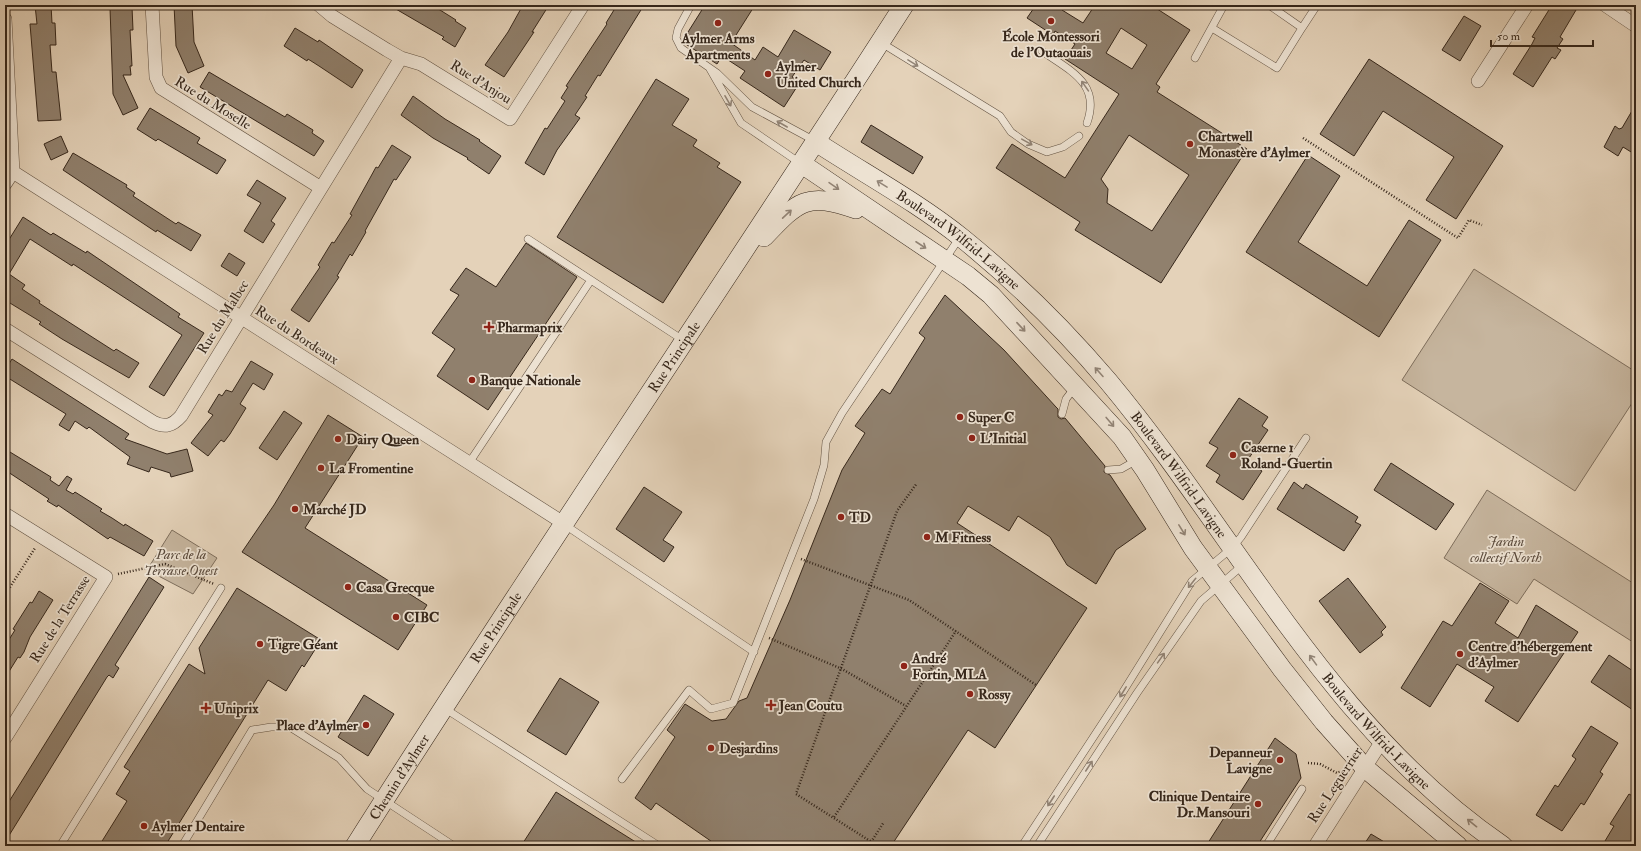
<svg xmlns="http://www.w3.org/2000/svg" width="1641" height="851" viewBox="0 0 1641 851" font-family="'IM FELL Double Pica',serif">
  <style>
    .green { fill: #c6b59e; stroke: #7e6e5c }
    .building { fill: #90806d; stroke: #36271b; fill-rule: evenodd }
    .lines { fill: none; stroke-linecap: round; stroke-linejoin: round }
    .service-casing { stroke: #625242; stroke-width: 8 }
    .minor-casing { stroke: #625242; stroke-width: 14 }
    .secondary-casing { stroke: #36271b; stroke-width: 20 }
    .path { stroke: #36271b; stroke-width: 2.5; stroke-dasharray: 1 2; stroke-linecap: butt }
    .service { stroke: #ede2d2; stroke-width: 7 }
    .minor { stroke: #ede2d2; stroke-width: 13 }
    .secondary { stroke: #ede2d2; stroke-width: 19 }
    .oneway { stroke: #928476 }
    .poi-dot { fill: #8f2418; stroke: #ede2d2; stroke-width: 1.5 }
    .labels { text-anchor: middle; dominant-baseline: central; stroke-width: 3.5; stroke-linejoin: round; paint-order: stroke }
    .poi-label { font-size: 14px; font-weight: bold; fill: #36271b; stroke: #ede2d2; text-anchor: start }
    .street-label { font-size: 14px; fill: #36271b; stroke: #ede2d2 }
    .park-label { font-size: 14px; font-style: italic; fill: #5a4a3c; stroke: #ede2d2 }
  </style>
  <rect width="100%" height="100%" fill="#e4d2b9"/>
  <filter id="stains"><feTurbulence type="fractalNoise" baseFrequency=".005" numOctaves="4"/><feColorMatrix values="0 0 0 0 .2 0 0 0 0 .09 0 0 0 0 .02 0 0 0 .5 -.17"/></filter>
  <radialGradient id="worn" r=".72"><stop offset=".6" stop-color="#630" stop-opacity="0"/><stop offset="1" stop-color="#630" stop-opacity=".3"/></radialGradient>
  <!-- green -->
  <path class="green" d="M1474,269L1636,372V397L1575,491L1402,380Z
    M1487,490L1636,585V644L1534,579L1517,604L1444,558Z
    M172,530L217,558L193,594L147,570Z"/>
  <!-- building -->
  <path class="building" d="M35,5H51L52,23H55L56,45H50L52,72H56L61,120L38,121L30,24H37Z
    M174,5H192L194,42L204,66L188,73L176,46Z
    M389,5H432L456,20L455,21L466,28L455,47L442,39L444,37Z
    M523,5H549L532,32H534L504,77L485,65L508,32Z
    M617,5H644L600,76L598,75L585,96L587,97L575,115L580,118L557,150L544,175L525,163L545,128L547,129L565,101L561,98L568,87L566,86L607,24L606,23Z
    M705,5H755L731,43L755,60L763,47L778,57L794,30L831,52L820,70L804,60L792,77L800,82L784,107L740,78L745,71L722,56L717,64L684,43L683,40Z
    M1036,5H1066L1062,10L1083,23L1095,5H1151L1190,30L1156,84L1160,87L1157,92L1247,149L1161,283L1075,230L1080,222L996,168L1012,144L1065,178L1119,94L1065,59L1075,44L1055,31L1053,35L1027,18ZM1121,28L1147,45L1132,69L1106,53ZM1129,135L1189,175L1152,231L1107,203L1108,189L1101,179Z
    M1552,5H1568L1576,10L1560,37L1563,39L1557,48L1561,50L1555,59L1552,57L1533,87L1513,74L1532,44L1535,38L1532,37Z
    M132,7L133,30H130L132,66H130L131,75H123L138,108L123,115L113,94L110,8Z
    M1464,16L1481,26L1460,61L1442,50Z
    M295,28L318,42L319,40L363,70L352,88L319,66L308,59L307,61L284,46Z
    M1369,59L1503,146L1456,219L1426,200L1454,157L1383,111L1354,156L1320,134Z
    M209,72L285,117L287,114L313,130L312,133L324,141L314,156L200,87Z
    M656,79L689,99L672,125L697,140L693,146L720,163L717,167L741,182L663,303L557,237Z
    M413,96L445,119L480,140L479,141L501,156L489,174L467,159L468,158L433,138L401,115Z
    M1636,104V155L1623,147L1618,156L1604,147L1615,126L1619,129L1622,128Z
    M150,108L200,138L197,143L226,160L217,174L158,139L156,141L137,129Z
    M871,125L923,157L913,174L861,142Z
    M61,136L68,152L51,160L44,144Z
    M392,145L411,157L396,180L394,179L365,231L366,232L352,256L350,254L337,276L339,277L309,322L291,310L320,267L318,265L332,242L334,243L352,215L350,214L370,178L376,167L378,168Z
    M73,153L127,185L126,187L135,193L133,196L176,224L178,222L201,235L191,251L157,230L156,232L63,170Z
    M1308,155L1340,176L1298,242L1367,286L1409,220L1441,240L1379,337L1246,252Z
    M257,180L286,198L271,221L275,224L263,243L244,231L261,203L247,195Z
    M23,217L51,235L53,233L86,253L87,251L180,314L178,317L204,333L164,396L149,387L182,335L73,264L72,266L30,239L9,274L25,285L22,289L40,301L39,303L114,351L116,349L139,363L129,378L62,339L39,324L41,322L5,300V246Z
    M526,243L577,277L488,410L437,376L455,349L432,333L459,295L450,290L466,268L496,287Z
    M229,253L245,263L237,276L221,266Z
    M945,295L1004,350L1056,407L1058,409V417L1061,419L1065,418L1105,466L1104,472L1110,475L1146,529L1116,550L1096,584L1067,565L1050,537L1018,516L1009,531L968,506L957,523L1087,608L995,748L968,730L891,846H718L656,803L651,810L635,798L675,737L667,730L685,704L712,721L726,719L739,701L747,698L790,600L842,470L865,433L855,426L882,389L890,394L925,338L919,333Z
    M12,359L129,434L125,439L167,454L187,449L193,471L171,477L170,473L151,467L149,472L127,464L130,457L89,427L87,429L75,421L69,431L59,425L66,414L5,376V370Z
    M251,361L273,374L264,390L253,383L240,404L246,408L230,434L224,442L221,440L208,456L191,443L213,415L208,412L219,394L222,396L226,390L232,392Z
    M1239,398L1268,417L1262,426L1268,430L1247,461L1262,471L1243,500L1216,482L1220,475L1206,466L1218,448L1209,443Z
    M284,411L302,423L277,460L259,448Z
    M328,415L363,437L305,528L427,605L398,650L242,552L274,505Z
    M5,449L51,477L50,480L59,486L67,476L72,479L66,490L73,494L75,492L102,509L100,511L112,518L124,526L125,524L153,541L144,556L110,537L108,539L58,505L57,507L47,501L49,499L5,470Z
    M1391,463L1454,504L1436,530L1374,490Z
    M1294,482L1303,489L1306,484L1358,517L1355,522L1361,525L1344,551L1277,509Z
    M644,487L682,512L663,540L674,547L664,562L616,529Z
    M149,577L164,587L115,665L119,668L113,678L109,675L107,677L5,842V808Z
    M1348,578L1386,627L1381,632L1383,635L1360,653L1319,601Z
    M1480,583L1509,601L1495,623L1518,638L1536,605L1578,632L1518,722L1485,701L1494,687L1457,664L1430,707L1401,688L1443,621L1452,626Z
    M237,588L321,640L304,667L302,665L286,691L268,680L165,846H99L127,801L116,794L130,771L124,767L189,664L205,674L199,648Z
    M39,591L53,600L30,637L24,652L20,658L18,657L5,678V646L15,630L13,629L30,602L32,603Z
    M1609,655L1636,673V712L1591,682Z
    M560,678L599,702L566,755L527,731Z
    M364,695L394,714L368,756L338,737Z
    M1591,726L1618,743L1600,772L1603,774L1584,805L1581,803L1562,831L1536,815L1555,785L1558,787L1576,759L1572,756Z
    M1275,738L1296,754L1301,778L1286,801L1257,846H1206Z
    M556,792L642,846H521Z
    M1629,794L1636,798V846H1602L1614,826L1610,824Z
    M1371,834L1391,846H1363Z"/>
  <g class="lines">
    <defs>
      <path id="service" d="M691,5L678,29L676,38L681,48L717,73L752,107L815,141
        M1269,5L1302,28L1317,5
        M1212,28L1277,68L1302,28
        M880,42L1000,116L1011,132L1028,144L1047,152L1063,147L1079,136
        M1042,51C1070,71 1101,83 1087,123
        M1195,58L1224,5
        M710,69L741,123L800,163
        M528,239L683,340
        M1062,414L1066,399L1075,387
        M469,463L591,280
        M1108,470L1121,469L1137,460
        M565,525L754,652
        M444,708L659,846
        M622,779L689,690L711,709L733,703L814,499L824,465L826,442L842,413L960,237
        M60,846L221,588
        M182,846L252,730L271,727H290L339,758L367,789L454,846
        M1022,846L1121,695L1192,581L1232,548L1241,537L1306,438
        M1037,846L1137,693L1201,601L1243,565
        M1266,846L1302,789"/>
      <path id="minor" d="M152,5L156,77L161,88L321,188
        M319,5L332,16L387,50L401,58L421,64L510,119L583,5
        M1605,5L1636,26
        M5,19L13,172L5,184
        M1478,81L1527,5
        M13,172L565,524
        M5,329L153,422C165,428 172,426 181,416L401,58
        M5,514L106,577L5,738
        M1315,846L1382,741"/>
      <g id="secondary">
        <path id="s1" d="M816,142C865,174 917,202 962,238C1015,281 1064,329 1108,381C1238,537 1331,729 1503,846"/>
        <path d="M802,164L968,276L991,295L1122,437L1145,470L1193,548L1282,669L1324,722L1365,768L1458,846"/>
        <path d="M764,237C799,200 807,192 856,209"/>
        <path id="s2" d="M355,846C534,563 723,287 904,5"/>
      </g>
    </defs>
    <!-- service casing -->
    <use href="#service" class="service-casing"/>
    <!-- minor casing -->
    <use href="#minor" class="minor-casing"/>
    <!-- secondary casing -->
    <use href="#secondary" class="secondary-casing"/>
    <!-- path -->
    <path class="path" d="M1303,138L1458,238L1469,220L1482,225
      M801,559L909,600L1036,685
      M118,574L165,564L214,584
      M5,595L35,548
      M769,638L842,669L906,706
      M1308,763L1320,764L1337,773L1345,770
      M834,817L956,631
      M871,842L884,822
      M878,846L796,794L897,511L917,483"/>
    <!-- service -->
    <use href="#service" class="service"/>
    <!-- minor -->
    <use href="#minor" class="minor"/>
    <!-- secondary -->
    <use href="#secondary" class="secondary"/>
  </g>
  <!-- one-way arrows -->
  <defs><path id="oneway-shaft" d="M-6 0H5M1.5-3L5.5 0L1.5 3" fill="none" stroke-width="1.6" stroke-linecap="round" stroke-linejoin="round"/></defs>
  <g class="oneway">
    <use href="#oneway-shaft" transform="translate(913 63) rotate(32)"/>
    <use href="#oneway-shaft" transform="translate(1085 86) rotate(-125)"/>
    <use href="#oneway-shaft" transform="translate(728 101) rotate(60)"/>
    <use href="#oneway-shaft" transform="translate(782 124) rotate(-150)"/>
    <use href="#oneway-shaft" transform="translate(1027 142) rotate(29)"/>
    <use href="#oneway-shaft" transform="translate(882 184) rotate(-148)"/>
    <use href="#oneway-shaft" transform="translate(834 186) rotate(35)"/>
    <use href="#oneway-shaft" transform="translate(787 214) rotate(-43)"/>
    <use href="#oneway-shaft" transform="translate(921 245) rotate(33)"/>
    <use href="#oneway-shaft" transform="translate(1021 327) rotate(47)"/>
    <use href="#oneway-shaft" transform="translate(1099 372) rotate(-132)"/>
    <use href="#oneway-shaft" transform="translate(1110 422) rotate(50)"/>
    <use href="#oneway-shaft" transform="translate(1182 530) rotate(58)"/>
    <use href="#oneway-shaft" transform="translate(1192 583) rotate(129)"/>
    <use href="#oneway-shaft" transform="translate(1161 658) rotate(-55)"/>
    <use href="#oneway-shaft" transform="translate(1313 660) rotate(-126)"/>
    <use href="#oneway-shaft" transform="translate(1123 692) rotate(122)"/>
    <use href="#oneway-shaft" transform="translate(1089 766) rotate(-57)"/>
    <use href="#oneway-shaft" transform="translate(1051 801) rotate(123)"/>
    <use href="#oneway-shaft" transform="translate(1472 823) rotate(-141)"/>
  </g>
  <!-- markers -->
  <g class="poi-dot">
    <circle cx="1051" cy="21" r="4"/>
    <circle cx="718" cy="23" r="4"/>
    <circle cx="768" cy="74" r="4"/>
    <circle cx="1190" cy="144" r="4"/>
    <path d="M487 321h4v4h4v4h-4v4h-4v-4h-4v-4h4z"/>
    <circle cx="472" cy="380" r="4"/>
    <circle cx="960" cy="417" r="4"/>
    <circle cx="972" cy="438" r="4"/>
    <circle cx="338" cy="439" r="4"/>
    <circle cx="1233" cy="455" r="4"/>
    <circle cx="321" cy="468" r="4"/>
    <circle cx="295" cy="509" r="4"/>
    <circle cx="841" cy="517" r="4"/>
    <circle cx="927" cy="537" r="4"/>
    <circle cx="348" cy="587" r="4"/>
    <circle cx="396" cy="617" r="4"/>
    <circle cx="260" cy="644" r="4"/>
    <circle cx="1460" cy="654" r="4"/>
    <circle cx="904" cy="666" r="4"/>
    <circle cx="970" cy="694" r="4"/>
    <path d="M769 699h4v4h4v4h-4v4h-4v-4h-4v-4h4z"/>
    <path d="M204 702h4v4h4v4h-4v4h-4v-4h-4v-4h4z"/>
    <circle cx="366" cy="725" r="4"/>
    <circle cx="711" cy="748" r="4"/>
    <circle cx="1280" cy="760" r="4"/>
    <circle cx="1258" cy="804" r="4"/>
    <circle cx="144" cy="826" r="4"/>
  </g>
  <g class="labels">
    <!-- poi labels -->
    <g class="poi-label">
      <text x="1051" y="36" text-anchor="middle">École Montessori<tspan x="1051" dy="16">de l'Outaouais</tspan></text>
      <text x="718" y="38" text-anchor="middle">Aylmer Arms<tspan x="718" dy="16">Apartments</tspan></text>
      <text x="776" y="66">Aylmer<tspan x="776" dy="16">United Church</tspan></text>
      <text x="1198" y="136">Chartwell<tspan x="1198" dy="16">Monastère d'Aylmer</tspan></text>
      <text x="497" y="327">Pharmaprix</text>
      <text x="480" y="380">Banque Nationale</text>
      <text x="968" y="417">Super C</text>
      <text x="980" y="438">L'Initial</text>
      <text x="346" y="439">Dairy Queen</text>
      <text x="1241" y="447">Caserne 1<tspan x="1241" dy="16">Roland-Guertin</tspan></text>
      <text x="329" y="468">La Fromentine</text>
      <text x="303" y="509">Marché JD</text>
      <text x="849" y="517">TD</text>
      <text x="935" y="537">M Fitness</text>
      <text x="356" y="587">Casa Grecque</text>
      <text x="404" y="617">CIBC</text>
      <text x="268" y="644">Tigre Géant</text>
      <text x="1468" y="646">Centre d’hébergement<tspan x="1468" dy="16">d’Aylmer</tspan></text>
      <text x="912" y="658">André<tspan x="912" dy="16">Fortin, MLA</tspan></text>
      <text x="978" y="694">Rossy</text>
      <text x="779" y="705">Jean Coutu</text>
      <text x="214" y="708">Uniprix</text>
      <text x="358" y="725" text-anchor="end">Place d'Aylmer</text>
      <text x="719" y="748">Desjardins</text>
      <text x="1272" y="752" text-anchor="end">Depanneur<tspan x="1272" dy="16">Lavigne</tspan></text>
      <text x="1250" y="796" text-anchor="end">Clinique Dentaire<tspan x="1250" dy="16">Dr.Mansouri</tspan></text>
      <text x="152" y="826">Aylmer Dentaire</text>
    </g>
    <!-- street labels -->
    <g class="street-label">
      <text transform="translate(481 82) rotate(32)">Rue d'Anjou</text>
      <text transform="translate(213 103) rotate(32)">Rue du Moselle</text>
      <text stroke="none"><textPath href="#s1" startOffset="173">Boulevard Wilfrid-Lavigne</textPath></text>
      <text transform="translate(223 317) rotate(-58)">Rue du Malbec</text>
      <text transform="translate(297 335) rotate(33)">Rue du Bordeaux</text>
      <text stroke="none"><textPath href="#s2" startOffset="584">Rue Principale</textPath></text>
      <text stroke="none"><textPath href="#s1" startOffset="497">Boulevard Wilfrid-Lavigne</textPath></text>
      <text transform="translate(60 619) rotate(-58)">Rue de la Terrasse</text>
      <text stroke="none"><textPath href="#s2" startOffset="260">Rue Principale</textPath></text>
      <text stroke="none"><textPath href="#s1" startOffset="821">Boulevard Wilfrid-Lavigne</textPath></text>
      <text stroke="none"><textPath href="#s2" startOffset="82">Chemin d'Aylmer</textPath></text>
      <text transform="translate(1335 785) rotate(-57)">Rue Leguerrier</text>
    </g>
    <!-- park labels -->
    <g class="park-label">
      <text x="1506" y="541">Jardin<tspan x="1506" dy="16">collectif North</tspan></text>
      <text x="181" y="554">Parc de la<tspan x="181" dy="16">Terrasse Ouest</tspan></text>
    </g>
  </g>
  <!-- margin -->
  <rect width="1641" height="851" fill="none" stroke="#e4d2b9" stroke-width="20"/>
  <rect x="6" y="6" width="1629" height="839" fill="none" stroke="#36271b" stroke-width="2"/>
  <rect x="10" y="10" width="1621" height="831" fill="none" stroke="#36271b"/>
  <!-- scale -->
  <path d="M1491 40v6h102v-6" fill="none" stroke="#36271b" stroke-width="2"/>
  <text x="1497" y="40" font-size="12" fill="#36271b" stroke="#ede2d2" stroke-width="3" paint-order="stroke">50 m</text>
  <rect width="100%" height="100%" filter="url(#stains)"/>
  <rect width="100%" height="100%" fill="url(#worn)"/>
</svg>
